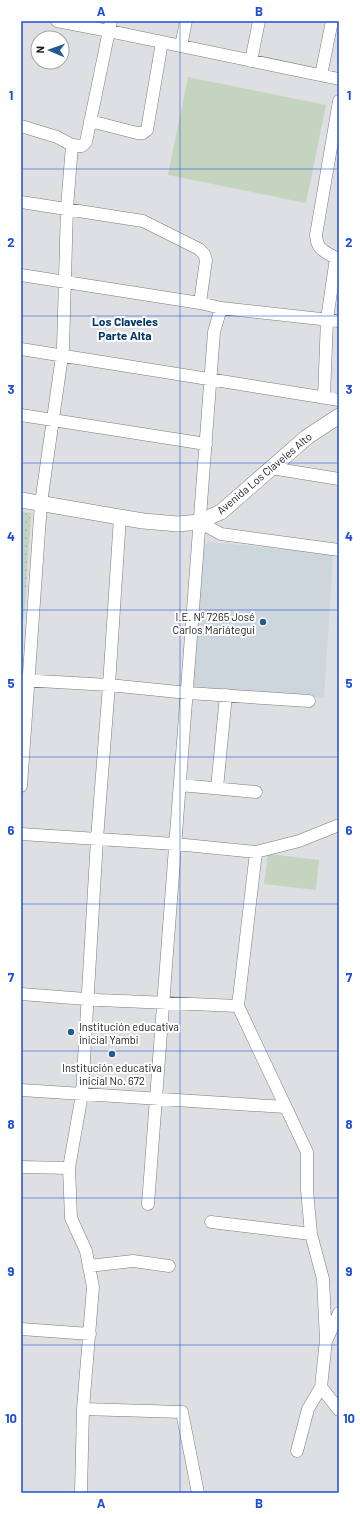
<svg xmlns="http://www.w3.org/2000/svg" width="360" height="1514" viewBox="0 0 360 1514" font-family="Barlow,sans-serif">
  <style>
    .built { fill: #cdd5dd }
    .park { fill: url(#park-dots) }
    .garden { fill: #c5d4bf }
    .lines { fill: none; stroke-linecap: round; stroke-linejoin: round }
    .minor-casing { stroke: #797b7d; stroke-width: 13 }
    .tertiary-casing { stroke: #797b7d; stroke-width: 16 }
    .minor { stroke: #fff; stroke-width: 12 }
    .tertiary { stroke: #fff; stroke-width: 15 }
    .grid { fill: none; stroke: #1d4ed8; stroke-width: 1; stroke-opacity: 0.55 }
    .poi-dot { fill: #225a92; stroke: #fff; stroke-width: 1.5 }
    .labels { text-anchor: middle; dominant-baseline: central; stroke-width: 4; stroke-linejoin: round; paint-order: stroke }
    .street-label { font-size: 11px; fill: #202122; stroke: #fff }
    .poi-label { font-size: 11px; fill: #202122; stroke: #fff; text-anchor: end }
    .neighbourhood-label { font-size: 12px; font-weight: bold; fill: #003767; stroke: #fff }
    .neatline { fill: none; stroke: #1d4ed8; stroke-width: 1.5 }
    .grid-label { font-size: 13px; text-anchor: middle; font-weight: bold; fill: #1d4ed8 }
  </style>
  <defs>
    <pattern id="park-dots" width="8" height="8" patternUnits="userSpaceOnUse"><rect width="8" height="8" fill="#c5d4bf"/><path d="M2 2h.1M6 6h.1" fill="none" stroke="#a9b6a4" stroke-width="1.8" stroke-linecap="round"/></pattern>
  </defs>
  <rect width="100%" height="100%" fill="#dddfe2"/>
  <!-- built -->
  <path class="built" d="M209,542L333,554L324,698L192,690L203,547Z"/>
  <!-- park -->
  <path class="park" d="M21,512L31,513L24,620L21,619Z"/>
  <!-- garden -->
  <path class="garden" d="M188,77L326,105L306,203L168,175Z
    M268,854L319,860L316,890L264,884Z"/>
  <g class="lines">
    <defs>
      <path id="minor" d="M57,21L109,31L339,79
        M181,46L186,21
        M251,61L259,21
        M321,75L332,21
        M339,101L316,235C317,250 324,251 336,258H339
        M90,121L137,133H143L147,130L162,42
        M21,126L57,137L72,145L82,146L86,142L111,21
        M21,202L143,221L199,249L204,254L206,260L200,303
        M21,275L200,303L221,308L339,321
        M21,349L339,400
        M324,397L327,319L336,258
        M21,415L206,444
        M271,468L339,479
        M199,522L221,534L339,550
        M21,680L109,685L188,693L309,701
        M180,785L256,792
        M21,786L41,503L63,349L67,208L72,145
        M217,788L226,695
        M21,834L175,844L256,852L299,841L339,825
        M256,852L238,1006L307,1152V1190L311,1234L323,1279L326,1340L321,1387L339,1410
        M21,994L99,1000L238,1006
        M21,1090L285,1107
        M21,1167L69,1168
        M148,1204L214,332L221,308
        M211,1222L311,1234
        M89,1266L133,1261L169,1266
        M21,1329L90,1334
        M327,1339L339,1313
        M83,1409L182,1412L198,1493
        M297,1451L308,1409L321,1387
        M81,1493L83,1409L93,1287L86,1251L71,1218L69,1168L82,1094L97,839L109,685L120,517"/>
      <path id="tertiary" d="M21,500L143,521L178,524L199,522L221,512L307,437L339,416"/>
    </defs>
    <!-- minor casing -->
    <use href="#minor" class="minor-casing"/>
    <!-- tertiary casing -->
    <use href="#tertiary" class="tertiary-casing"/>
    <!-- minor -->
    <use href="#minor" class="minor"/>
    <!-- tertiary -->
    <use href="#tertiary" class="tertiary"/>
  </g>
  <!-- grid -->
  <path class="grid" d="M180,21V1493M21,169H339M21,316H339M21,463H339M21,610H339M21,757H339M21,904H339M21,1051H339M21,1198H339M21,1345H339"/>
  <!-- markers -->
  <g class="poi-dot">
    <circle cx="263" cy="622" r="4"/>
    <circle cx="71" cy="1032" r="4"/>
    <circle cx="112" cy="1054" r="4"/>
  </g>
  <g class="labels">
    <!-- street labels -->
    <g class="street-label">
      <text transform="translate(264 473) rotate(-40)">Avenida Los Claveles Alto</text>
    </g>
    <!-- poi labels -->
    <g class="poi-label">
      <text x="255" y="616">I.E. Nº 7265 José<tspan x="255" dy="13">Carlos Mariátegui</tspan></text>
      <text x="79" y="1026" text-anchor="start">Institución educativa<tspan x="79" dy="13">inicial Yambi</tspan></text>
      <text x="112" y="1067" text-anchor="middle">Institución educativa<tspan x="112" dy="13">inicial No. 672</tspan></text>
    </g>
    <!-- neighbourhood labels -->
    <g class="neighbourhood-label">
      <text x="125" y="321">Los Claveles<tspan x="125" dy="14">Parte Alta</tspan></text>
    </g>
  </g>
  <!-- border -->
  <rect width="360" height="1514" fill="none" stroke="#ffffff" stroke-width="44"/>
  <!-- north arrow -->
  <g transform="translate(50 50) rotate(272)"><circle r="19" fill="#ffffff" stroke="#a6a6a7"/>
  <path d="M0-3L7 15L0 10L-7 15Z" fill="#225a92"/>
  <text y="-6" font-size="11" font-weight="bold" text-anchor="middle" fill="#202122">N</text>
  </g>
  <rect x="22" y="22" width="316" height="1470" class="neatline"/>
  <g class="grid-label">
    <text x="101" y="16">A</text>
    <text x="259" y="16">B</text>
    <text x="11" y="100">1</text>
    <text x="349" y="100">1</text>
    <text x="11" y="247">2</text>
    <text x="349" y="247">2</text>
    <text x="11" y="394">3</text>
    <text x="349" y="394">3</text>
    <text x="11" y="541">4</text>
    <text x="349" y="541">4</text>
    <text x="11" y="688">5</text>
    <text x="349" y="688">5</text>
    <text x="11" y="835">6</text>
    <text x="349" y="835">6</text>
    <text x="11" y="982">7</text>
    <text x="349" y="982">7</text>
    <text x="11" y="1129">8</text>
    <text x="349" y="1129">8</text>
    <text x="11" y="1276">9</text>
    <text x="349" y="1276">9</text>
    <text x="11" y="1423">10</text>
    <text x="349" y="1423">10</text>
    <text x="101" y="1508">A</text>
    <text x="259" y="1508">B</text>
  </g>
</svg>
